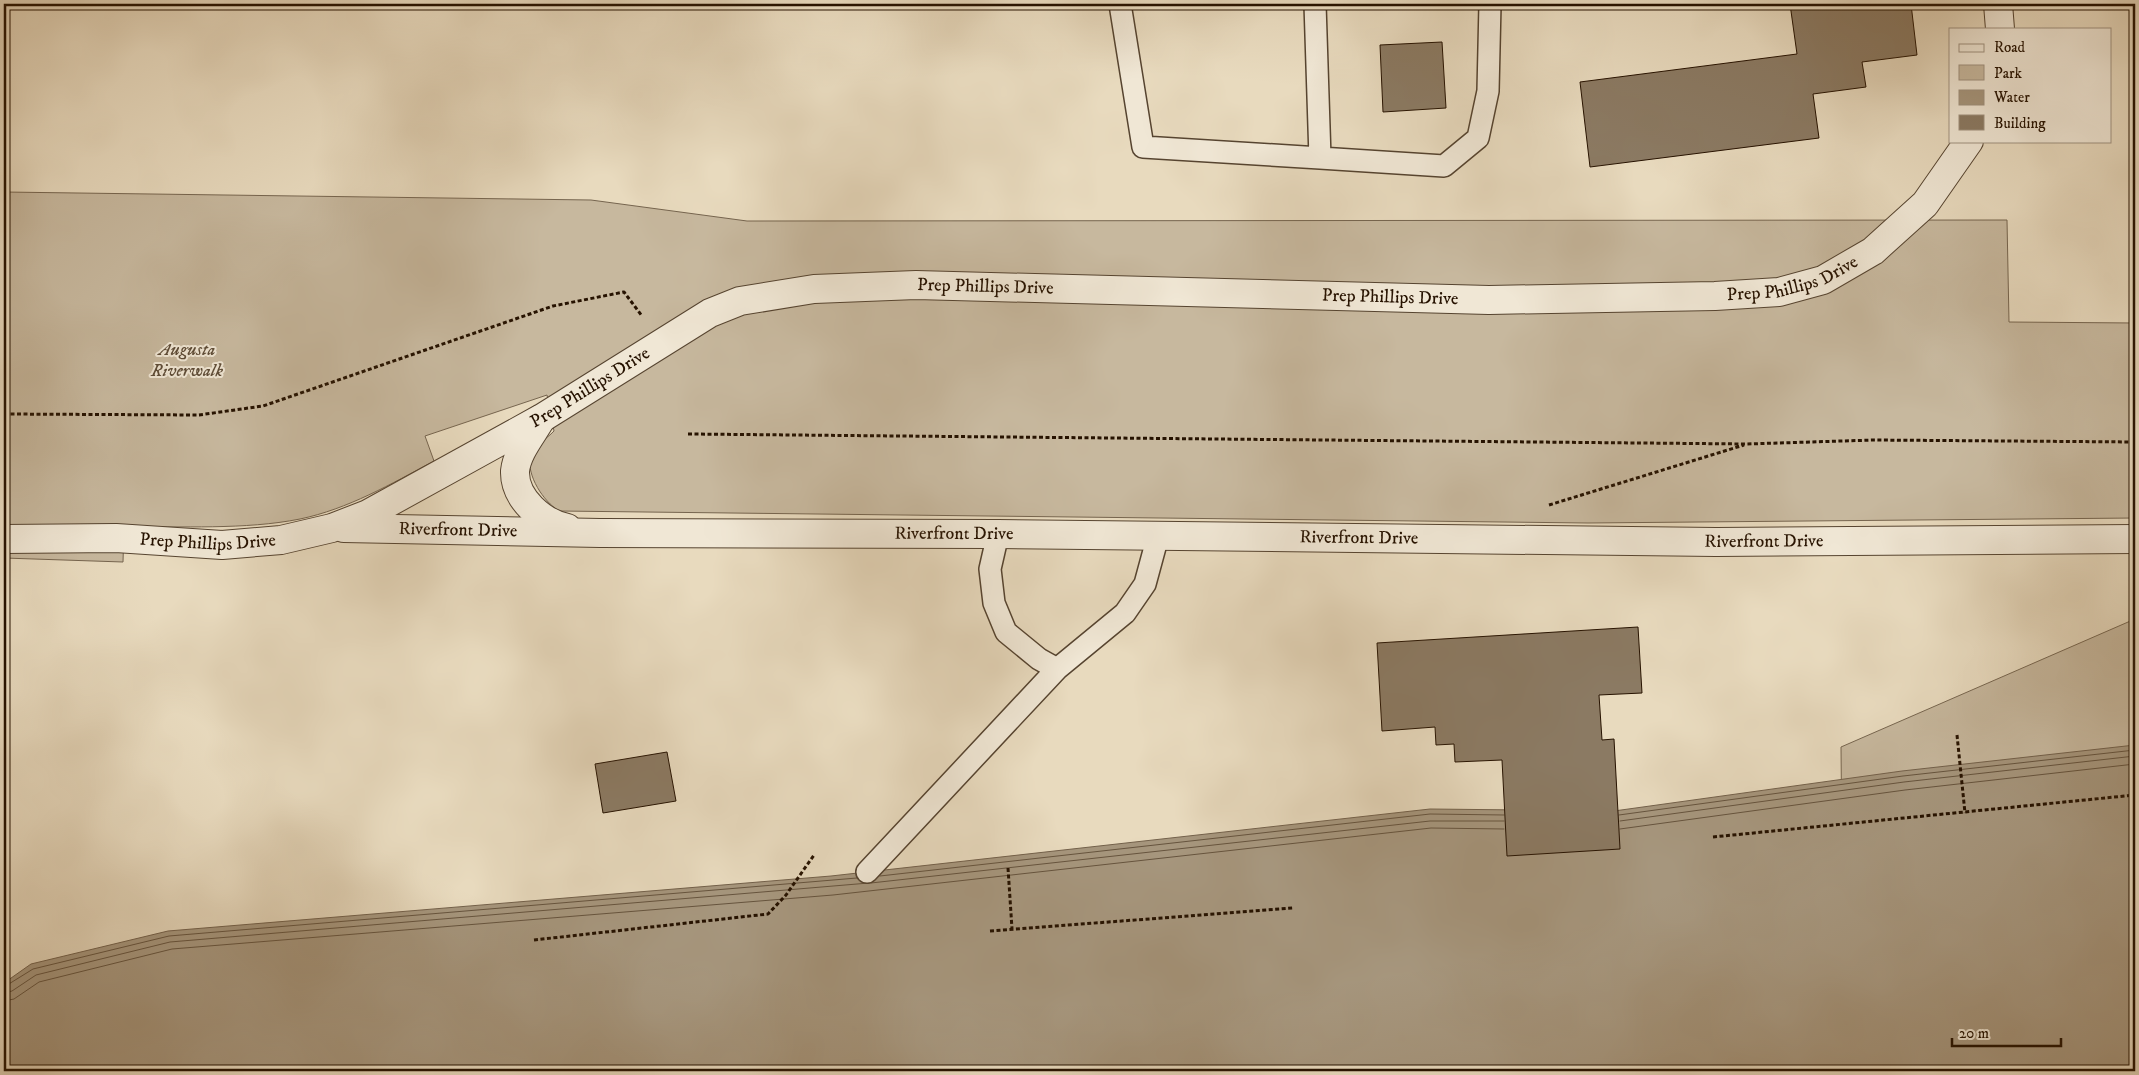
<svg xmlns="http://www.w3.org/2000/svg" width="2139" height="1075" viewBox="0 0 2139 1075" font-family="'IM FELL DW Pica',serif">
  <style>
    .green { fill: #c7b89e; stroke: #76654f }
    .water { fill: #a6967d; stroke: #73614b }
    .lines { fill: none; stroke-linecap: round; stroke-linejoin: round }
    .shore { stroke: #66543e; stroke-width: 1 }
    .building { fill: #8b7a63; stroke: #261200 }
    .lane-casing { stroke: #564430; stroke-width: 24 }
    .street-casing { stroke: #564430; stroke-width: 30 }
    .path { stroke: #261200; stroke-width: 3; stroke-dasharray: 4 2.5; stroke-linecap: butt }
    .lane { stroke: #f0e7d5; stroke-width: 21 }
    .street { stroke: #f0e7d5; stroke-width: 28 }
    .labels { text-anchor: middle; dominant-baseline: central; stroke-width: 4; stroke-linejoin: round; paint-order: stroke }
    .street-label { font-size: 18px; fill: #261200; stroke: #f0e7d5 }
    .park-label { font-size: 18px; font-style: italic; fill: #5e4c37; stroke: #f0e7d5 }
  </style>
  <rect width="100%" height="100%" fill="#e8dabe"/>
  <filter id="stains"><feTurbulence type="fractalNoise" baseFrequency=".004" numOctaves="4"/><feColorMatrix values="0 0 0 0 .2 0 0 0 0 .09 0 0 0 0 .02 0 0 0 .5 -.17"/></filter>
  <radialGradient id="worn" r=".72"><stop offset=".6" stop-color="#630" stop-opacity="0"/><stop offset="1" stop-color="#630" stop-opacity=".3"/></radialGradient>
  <!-- green -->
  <path class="green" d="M4,192L591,200L747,221L2007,220L2009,322L2135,323V518L1588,523L559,511C543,501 527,476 530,457C532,446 547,439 554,431L547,395L425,436L434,461C391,484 348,509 300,519C245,530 181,526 124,527L123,562L4,558Z
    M2135,619V1071H1844L1841,747Z"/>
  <!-- water -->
  <path class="water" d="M2135,745V1071H4V983L31,964L168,931L831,876L1430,809L1614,811L1902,771Z"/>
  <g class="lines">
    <!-- shore -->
    <path class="shore" d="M1619,815L1903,776L2135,750
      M1620,821L1904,782L2135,756
      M1620,829L1905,790L2135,764
      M880,876L1430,814L1504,815
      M871,883L1430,821H1504
      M4,987L33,969L169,936L857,878
      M4,993L12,991L36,975L170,942L869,883
      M4,1001L14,999L39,982L172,949L833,895L1431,828L1504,829"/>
  </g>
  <!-- building -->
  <path class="building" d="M1790,4H1911L1917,55L1862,62L1866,87L1813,94L1819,138L1590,167L1580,82L1797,54Z
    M1442,42L1446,108L1383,112L1380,45Z
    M1638,627L1642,693L1599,695L1602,740L1614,739L1620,849L1507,856L1502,760L1455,762L1454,744L1436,745L1435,727L1382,731L1377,643Z
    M667,752L676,801L603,813L595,764Z"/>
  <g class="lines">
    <defs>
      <path id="lane" d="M1120,4L1143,147L1320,158L1315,4
        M1320,158L1444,166L1478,138L1488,91L1490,4
        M998,534L990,569L994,603L1006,632L1039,659L1057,669L1125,613L1145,584L1158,536
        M867,872L1057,669"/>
      <g id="street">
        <path d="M1998,4L2000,29"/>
        <path d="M541,419C532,435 517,452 515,471C514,499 543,523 567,528"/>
        <path id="s1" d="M344,528L600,533L998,534L1716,542L2135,539"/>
        <path id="s2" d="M4,539L116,538L222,545L281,540L332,528L368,514L542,418L710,313L740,301L814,289L916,285L1489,300L1715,296L1779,292L1823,280L1873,251L1925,204L1969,141"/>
      </g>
    </defs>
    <!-- lane casing -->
    <use href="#lane" class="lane-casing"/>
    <!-- street casing -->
    <use href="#street" class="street-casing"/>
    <!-- path -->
    <path class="path" d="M4,414L199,415L263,406L553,306L624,292L642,316
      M688,434L1747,444L1874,440L2135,442
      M1549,505L1744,445
      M1957,735L1965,813
      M1713,837L2135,795
      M1008,868L1012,929
      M990,931L1293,908
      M534,940L768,914L786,895L814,855"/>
    <!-- lane -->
    <use href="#lane" class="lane"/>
    <!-- street -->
    <use href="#street" class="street"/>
  </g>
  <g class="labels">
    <!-- street labels -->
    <g class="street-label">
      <text stroke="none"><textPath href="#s2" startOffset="1854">Prep Phillips Drive</textPath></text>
      <text stroke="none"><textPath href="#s2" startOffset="1044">Prep Phillips Drive</textPath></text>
      <text stroke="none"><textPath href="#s2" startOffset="1449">Prep Phillips Drive</textPath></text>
      <text stroke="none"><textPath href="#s2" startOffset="624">Prep Phillips Drive</textPath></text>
      <text stroke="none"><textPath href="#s1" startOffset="114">Riverfront Drive</textPath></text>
      <text stroke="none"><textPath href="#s1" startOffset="610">Riverfront Drive</textPath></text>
      <text stroke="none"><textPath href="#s1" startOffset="1015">Riverfront Drive</textPath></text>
      <text stroke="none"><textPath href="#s2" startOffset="204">Prep Phillips Drive</textPath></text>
      <text stroke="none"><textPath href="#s1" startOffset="1420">Riverfront Drive</textPath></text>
    </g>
    <!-- park labels -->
    <g class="park-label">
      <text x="187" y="350">Augusta<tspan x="187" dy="21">Riverwalk</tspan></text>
    </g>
  </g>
  <!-- margin -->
  <rect width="2139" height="1075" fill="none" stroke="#e8dabe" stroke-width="20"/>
  <rect x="5" y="5" width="2129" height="1065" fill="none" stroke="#261200" stroke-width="2.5"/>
  <rect x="10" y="10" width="2119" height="1055" fill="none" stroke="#261200"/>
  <!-- legend -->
  <rect x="1949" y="28" width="162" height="115" fill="#f0e7d5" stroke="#9f9280"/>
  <rect x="1959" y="44" width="25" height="8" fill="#f0e7d5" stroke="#9f9280"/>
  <text x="1994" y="52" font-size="15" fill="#261200">Road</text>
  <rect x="1959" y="65" width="25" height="15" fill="#c7b89e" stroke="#9f9280"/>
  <text x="1994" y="78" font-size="15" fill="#261200">Park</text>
  <rect x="1959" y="90" width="25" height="15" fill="#a6967d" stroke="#9f9280"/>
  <text x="1994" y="102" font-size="15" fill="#261200">Water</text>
  <rect x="1959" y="115" width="25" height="15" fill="#8b7a63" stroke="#9f9280"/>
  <text x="1994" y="128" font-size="15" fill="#261200">Building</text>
  <!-- scale -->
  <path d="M1952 1038v8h109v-8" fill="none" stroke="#261200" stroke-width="2.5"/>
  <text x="1959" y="1038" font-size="15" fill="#261200" stroke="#f0e7d5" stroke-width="4" paint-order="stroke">20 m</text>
  <rect width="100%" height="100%" filter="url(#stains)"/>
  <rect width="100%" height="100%" fill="url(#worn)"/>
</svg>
